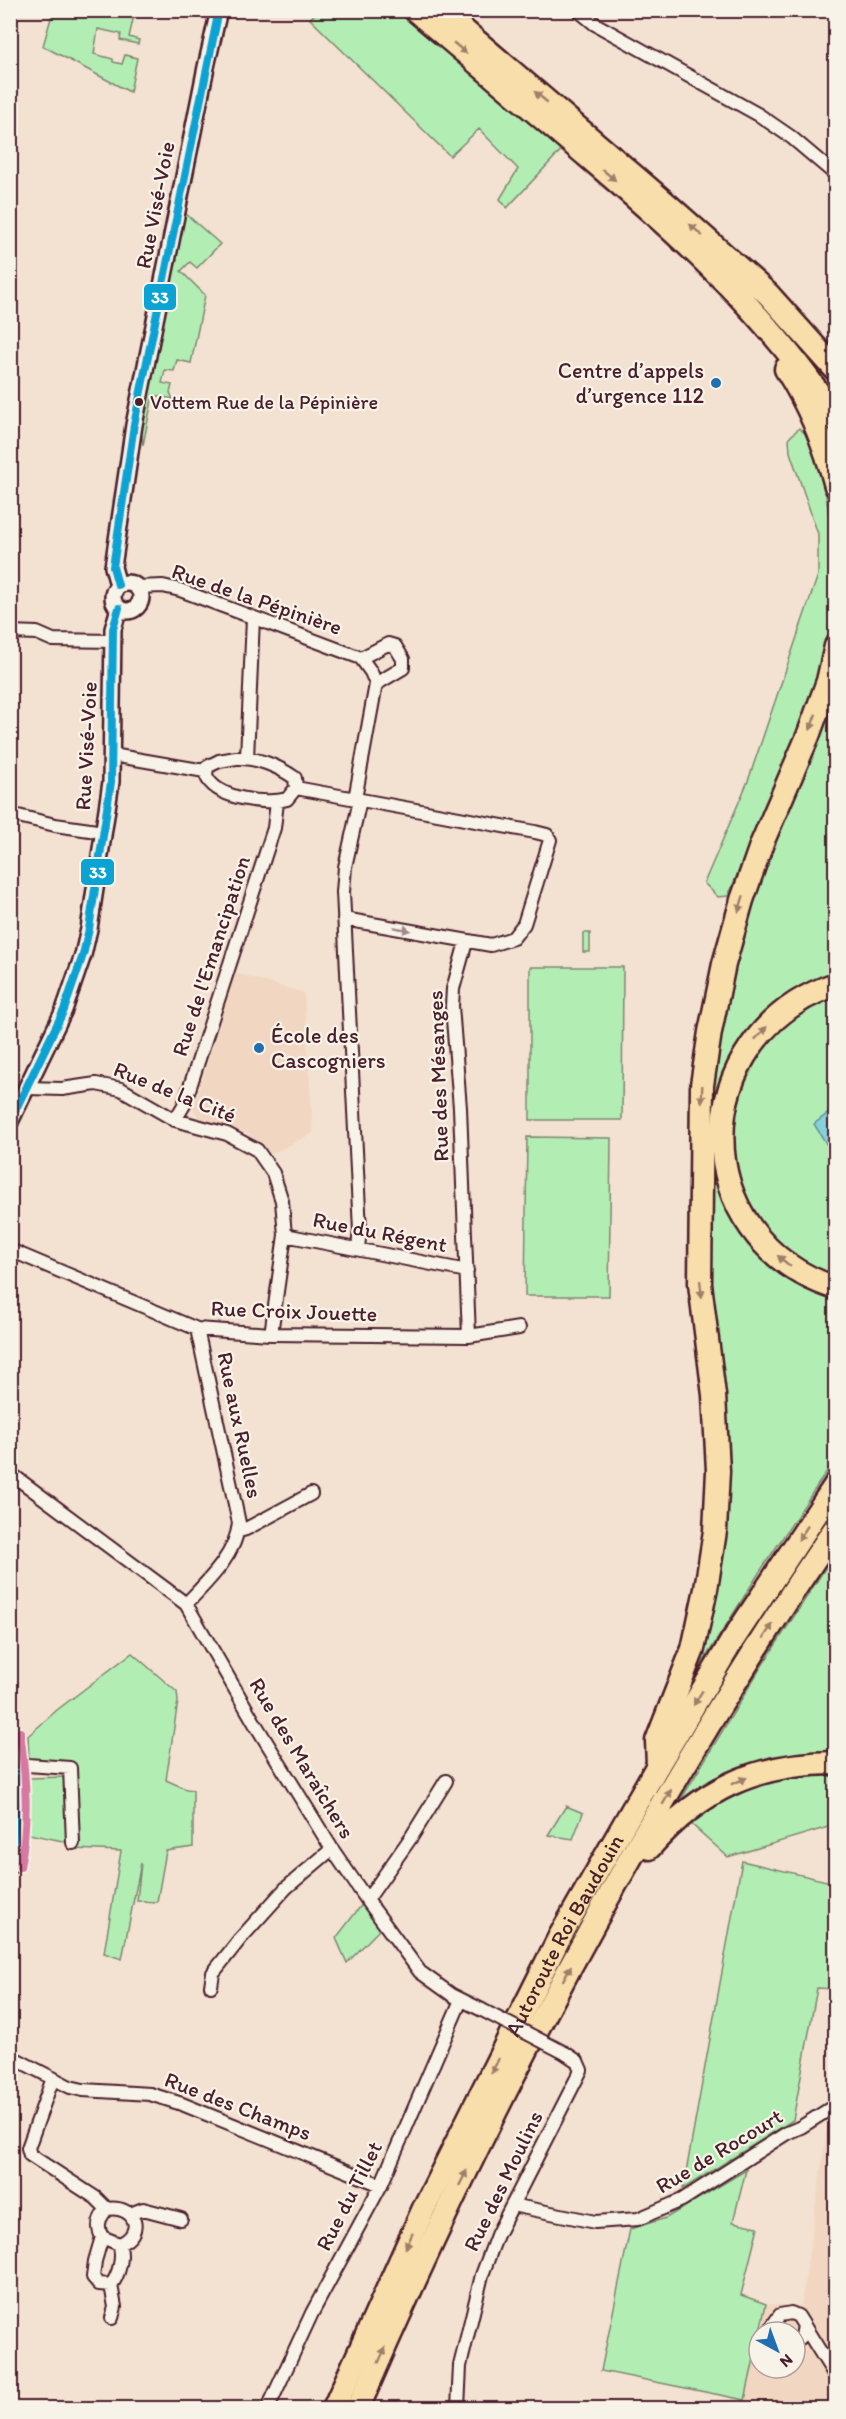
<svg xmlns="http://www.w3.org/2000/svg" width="846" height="2419" viewBox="0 0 846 2419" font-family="Itim,sans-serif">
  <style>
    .built { fill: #f1d7c1 }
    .green { fill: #b2eeb4; stroke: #7e8670; stroke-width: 1.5 }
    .water { fill: #83d3dd; stroke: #6c8b96; stroke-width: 1.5 }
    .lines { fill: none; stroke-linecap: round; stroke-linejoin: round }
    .minor-casing { stroke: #4a1f2b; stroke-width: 16 }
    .tertiary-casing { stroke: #4a1f2b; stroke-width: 20 }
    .motorway-casing { stroke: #4a1f2b; stroke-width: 27 }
    .minor { stroke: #f7f3e8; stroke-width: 12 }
    .tertiary { stroke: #f7f3e8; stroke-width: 15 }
    .motorway { stroke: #f8deab; stroke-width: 22 }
    .minor-bridge-casing { stroke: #4a1f2b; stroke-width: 16; stroke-linecap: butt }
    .minor-bridge { stroke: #f7f3e8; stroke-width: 12 }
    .bus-1-casing { stroke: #f7f3e8; stroke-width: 12 }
    .bus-2-casing { stroke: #f7f3e8; stroke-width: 12 }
    .bus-1 { stroke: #0ba2d4; stroke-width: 8 }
    .bus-2 { stroke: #d778a1; stroke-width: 8 }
    .oneway { fill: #a17e6b }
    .oneway2 { fill: #a0898a }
    .poi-dot { fill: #1f6fb2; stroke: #f7f3e8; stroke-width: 2 }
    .bus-dot { fill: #4a1f2b; stroke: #f7f3e8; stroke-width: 2 }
    .labels { text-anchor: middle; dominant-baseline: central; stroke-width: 4.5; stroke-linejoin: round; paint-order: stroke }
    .bus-label { font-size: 20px; fill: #4a1f2b; stroke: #f7f3e8; text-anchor: start }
    .street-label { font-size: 22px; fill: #4a1f2b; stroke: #f7f3e8 }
    .poi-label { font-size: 22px; fill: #4a1f2b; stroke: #f7f3e8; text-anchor: end }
    .line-badge { stroke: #f7f3e8; stroke-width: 2 }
    .badge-label { font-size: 16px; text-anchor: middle; font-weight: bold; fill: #fff }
  </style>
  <rect width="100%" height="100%" fill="#f3e2d1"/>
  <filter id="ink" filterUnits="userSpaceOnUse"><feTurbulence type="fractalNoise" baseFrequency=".0167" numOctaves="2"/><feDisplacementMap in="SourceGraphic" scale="12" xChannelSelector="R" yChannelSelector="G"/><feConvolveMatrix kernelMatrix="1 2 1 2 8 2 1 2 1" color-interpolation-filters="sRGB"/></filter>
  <g filter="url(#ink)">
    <!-- built -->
    <path class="built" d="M235,973L304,993L313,1133L272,1154L246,1132L201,1122L193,1109Z
      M835,2122V2408H764L745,2400L759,2336V2368H795V2332H760L766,2304L801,2306L827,2127Z"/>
    <!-- green -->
    <path class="green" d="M53,11H135L129,37L139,40L138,44L120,40L121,34L98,29L94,54L113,59V62L122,64L125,55L137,58L130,92L43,46Z
      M317,11H403L565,146L507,208L500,199L518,169L479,129L450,156L310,19Z
      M185,213L220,244L197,268L190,262L181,271L205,295L191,363L177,360L174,371L165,370L162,383L172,385L170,393L173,399L153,395L143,445L141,428Z
      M799,428L809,437L824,484L834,544L833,603L829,636L811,701L728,896L718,897L704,883L748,781L818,575V534L790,452L789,438Z
      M835,685V976L725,1076L729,1205L835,1294V1459L759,1573L679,1700L712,1579L704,1285L712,1078L742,929L770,848Z
      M583,933H590V952H583Z
      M530,967H623L622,1120H530Z
      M835,994V1280L790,1257L751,1215L732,1160L735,1099L765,1042L810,1005Z
      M527,1137L611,1138L609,1296H525Z
      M835,1553V1758L674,1811L758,1672Z
      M132,1653L177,1692L178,1701L166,1780L186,1789L193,1790V1847L166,1851L157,1902L137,1901L141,1863L122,1959L104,1953L121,1851L73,1849L72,1843L29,1834V1778L65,1777L70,1768L29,1759L28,1736L57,1710Z
      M835,1772V1825L728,1857L688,1821L712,1804L771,1778Z
      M566,1806L583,1813L573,1839L548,1835Z
      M742,1861L835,1883V1903L829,1937L835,1939V1989L817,1988L793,2120L683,2189Z
      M363,1903L380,1929L347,1963L336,1938Z
      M746,2170L733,2222L758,2227L741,2295L766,2304L745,2400L601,2371L630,2229L666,2218Z"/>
    <!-- water -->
    <path class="water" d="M835,1108V1158L814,1124Z"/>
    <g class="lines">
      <defs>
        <path id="minor" d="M578,10L595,24L759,115L791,137L836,175
          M137,587L163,586L180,590L361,658L371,672L376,684L355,799
          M10,632L37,633L53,640L113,641
          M361,658L388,644L395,646L403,659V668L376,684
          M112,755L205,771
          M236,758C256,757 278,766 295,778L296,788L287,799C266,805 215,799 206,775L207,767L219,761Z
          M247,758L253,618
          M296,788L535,832L547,835L550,840L524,924L513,938L491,945L344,919
          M10,814L55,825L104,832
          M466,942L453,989L452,1006L460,1108L469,1336
          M28,1088L62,1089L96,1084L121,1089L175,1120L227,1134L257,1150L273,1173L282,1201L285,1235L271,1334
          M175,1120L184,1105L274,828L277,802
          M285,1235L467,1271
          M358,1248L360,1230L343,892L345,867L360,800
          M10,1250L197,1329L271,1334L469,1336L519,1328
          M10,1473L186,1604L254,1722L332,1849L367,1900L420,1972L452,1995L482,2010
          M239,1531L246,1529L311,1494
          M186,1604C207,1582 236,1555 239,1523L197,1329
          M13,1764L70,1768L73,1843
          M367,1900L412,1836L446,1781
          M211,1986L213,1973L240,1939L286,1888L332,1849
          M10,2056L70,2087L83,2090L150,2094L182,2104L381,2185
          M53,2078L28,2148L30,2155L96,2198L107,2209C99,2218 96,2226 102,2237L119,2244C145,2234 137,2205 107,2209
          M512,2205L595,2222L638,2219L682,2200L787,2133L801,2127L836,2105
          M130,2214L143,2209L181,2219
          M102,2237L95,2261L93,2277L99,2284L111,2285C119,2275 124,2256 119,2244
          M111,2285L115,2307L112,2318
          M773,2332V2325L780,2315L791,2313L798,2316L836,2377
          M795,2343L802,2336L804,2326
          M268,2408L312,2313L381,2185L461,2000
          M458,2408L460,2366L482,2275L497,2235L581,2070L577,2061L565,2053"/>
        <path id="tertiary" d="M113 597a14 14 0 1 1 28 0a14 14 0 1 1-28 0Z
          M118,585L113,567L134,425L206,67L219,10
          M10,1122L64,1010L83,955L89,929L111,782L113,629L119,608
          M10,1733C16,1773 19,1826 10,1865"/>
        <g id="motorway">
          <path d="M415,10C472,59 529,107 586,155C679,234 769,314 836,419"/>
          <path d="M440,10L668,205L768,294L836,370"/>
          <path d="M786,369C809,405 825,444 836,486"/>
          <path d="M836,984C685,1035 684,1240 836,1288"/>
          <path d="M658,1765L657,1741L693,1649L706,1589L715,1531L718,1471L714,1395L700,1284L702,1085L710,1032L724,964L742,900L762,843L808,736L828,681L836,646"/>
          <path d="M649,1848C701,1789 756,1763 836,1763"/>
          <path id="s1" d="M334,2408L425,2206L559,1938L658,1765L732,1641L836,1484"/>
          <path d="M358,2408C490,2101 648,1804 836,1527"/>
        </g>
      </defs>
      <!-- minor casing -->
      <use href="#minor" class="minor-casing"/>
      <!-- tertiary casing -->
      <use href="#tertiary" class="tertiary-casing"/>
      <!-- motorway casing -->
      <use href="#motorway" class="motorway-casing"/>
      <!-- minor -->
      <use href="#minor" class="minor"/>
      <!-- tertiary -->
      <use href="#tertiary" class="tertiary"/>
      <!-- motorway -->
      <use href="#motorway" class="motorway"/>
      <defs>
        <path id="minor-bridge" d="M482,2010L565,2053"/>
      </defs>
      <!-- minor-bridge casing -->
      <use href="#minor-bridge" class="minor-bridge-casing"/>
      <!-- minor-bridge -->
      <use href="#minor-bridge" class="minor-bridge"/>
      <defs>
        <path id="bus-1" d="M118,585L113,567L134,425L219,10
          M10,1121L64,1010L83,955L89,929L111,782L113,629L119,608
          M10,1737C16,1778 18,1821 10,1862"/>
        <path id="bus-2" d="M20,1867C29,1822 26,1777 20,1732"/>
      </defs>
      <!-- bus-1 casing -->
      <use href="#bus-1" class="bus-1-casing"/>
      <!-- bus-2 casing -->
      <use href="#bus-2" class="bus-2-casing"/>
      <!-- bus-1 -->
      <use href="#bus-1" class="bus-1"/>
      <!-- bus-2 -->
      <use href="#bus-2" class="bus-2"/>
    </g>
    <!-- one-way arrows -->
    <defs><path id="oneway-solid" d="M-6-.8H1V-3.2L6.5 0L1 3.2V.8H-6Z" transform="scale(1.5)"/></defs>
    <g class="oneway">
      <use href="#oneway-solid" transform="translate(460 48) rotate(40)"/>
      <use href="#oneway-solid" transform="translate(541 97) rotate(-140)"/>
      <use href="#oneway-solid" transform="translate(609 175) rotate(40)"/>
      <use href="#oneway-solid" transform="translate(696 230) rotate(-138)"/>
      <use href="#oneway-solid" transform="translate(813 722) rotate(110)"/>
      <use href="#oneway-solid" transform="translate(741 904) rotate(107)"/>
      <use href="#oneway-solid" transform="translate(761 1033) rotate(-47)"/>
      <use href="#oneway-solid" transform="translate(702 1094) rotate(92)"/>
      <use href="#oneway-solid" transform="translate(784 1261) rotate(-140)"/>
      <use href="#oneway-solid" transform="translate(701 1289) rotate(84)"/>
      <use href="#oneway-solid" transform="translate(803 1533) rotate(124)"/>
      <use href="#oneway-solid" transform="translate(768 1631) rotate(-57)"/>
      <use href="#oneway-solid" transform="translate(698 1698) rotate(121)"/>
      <use href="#oneway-solid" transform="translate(739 1781) rotate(-23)"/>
      <use href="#oneway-solid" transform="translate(667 1797) rotate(-60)"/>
      <use href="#oneway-solid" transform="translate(567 1973) rotate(-61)"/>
      <use href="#oneway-solid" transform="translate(495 2066) rotate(117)"/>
      <use href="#oneway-solid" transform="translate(463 2178) rotate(-64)"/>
      <use href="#oneway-solid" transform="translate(409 2241) rotate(115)"/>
      <use href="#oneway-solid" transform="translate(382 2355) rotate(-66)"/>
    </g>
    <use class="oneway2" href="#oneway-solid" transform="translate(402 929) rotate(11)"/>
  </g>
  <!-- markers -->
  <g class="poi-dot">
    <circle cx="716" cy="383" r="6"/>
    <circle cx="259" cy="1048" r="6"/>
  </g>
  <circle class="bus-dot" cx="139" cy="402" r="5"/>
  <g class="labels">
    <!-- bus labels -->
    <g class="bus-label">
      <text x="150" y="402">Vottem Rue de la Pépinière</text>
    </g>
    <!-- street labels -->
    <g class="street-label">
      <text transform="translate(155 205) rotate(-79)">Rue Visé-Voie</text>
      <text transform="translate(257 599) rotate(19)">Rue de la Pépinière</text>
      <text transform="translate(86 746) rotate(-87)">Rue Visé-Voie</text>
      <text transform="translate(211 956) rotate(-72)">Rue de l'Emancipation</text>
      <text transform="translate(438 1076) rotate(-92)">Rue des Mésanges</text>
      <text transform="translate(175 1092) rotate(22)">Rue de la Cité</text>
      <text transform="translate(380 1232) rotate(11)">Rue du Régent</text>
      <text transform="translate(294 1311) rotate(2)">Rue Croix Jouette</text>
      <text transform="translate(240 1425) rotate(78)">Rue aux Ruelles</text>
      <text transform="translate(302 1758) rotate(59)">Rue des Maraîchers</text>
      <text stroke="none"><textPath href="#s1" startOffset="526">Autoroute Roi Baudouin</textPath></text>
      <text transform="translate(238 2106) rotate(21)">Rue des Champs</text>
      <text transform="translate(719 2151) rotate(-31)">Rue de Rocourt</text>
      <text transform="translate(503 2181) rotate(-64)">Rue des Moulins</text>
      <text transform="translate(349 2196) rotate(-63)">Rue du Tillet</text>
    </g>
    <!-- poi labels -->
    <g class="poi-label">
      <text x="704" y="370">Centre d’appels<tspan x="704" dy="25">d’urgence 112</tspan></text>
      <text x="271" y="1035" text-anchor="start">École des<tspan x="271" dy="25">Cascogniers</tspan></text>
    </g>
  </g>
  <g class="line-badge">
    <rect x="143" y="283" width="34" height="28" rx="6" fill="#0ba2d4"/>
    <rect x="80" y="858" width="35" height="28" rx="6" fill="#0ba2d4"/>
  </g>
  <g class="badge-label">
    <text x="160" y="303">33</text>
    <text x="98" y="878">33</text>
  </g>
  <!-- margin -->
  <rect width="846" height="2419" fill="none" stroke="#f7f3e8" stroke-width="36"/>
  <rect x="18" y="18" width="810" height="2383" fill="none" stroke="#4a1f2b" stroke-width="2" filter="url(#ink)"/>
  <!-- north arrow -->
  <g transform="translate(777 2350) rotate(139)"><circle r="28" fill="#f7f3e8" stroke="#b29e9c" stroke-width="1.5"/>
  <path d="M0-4.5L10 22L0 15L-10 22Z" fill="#1f6fb2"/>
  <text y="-9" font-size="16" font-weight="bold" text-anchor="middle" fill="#4a1f2b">N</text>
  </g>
</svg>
